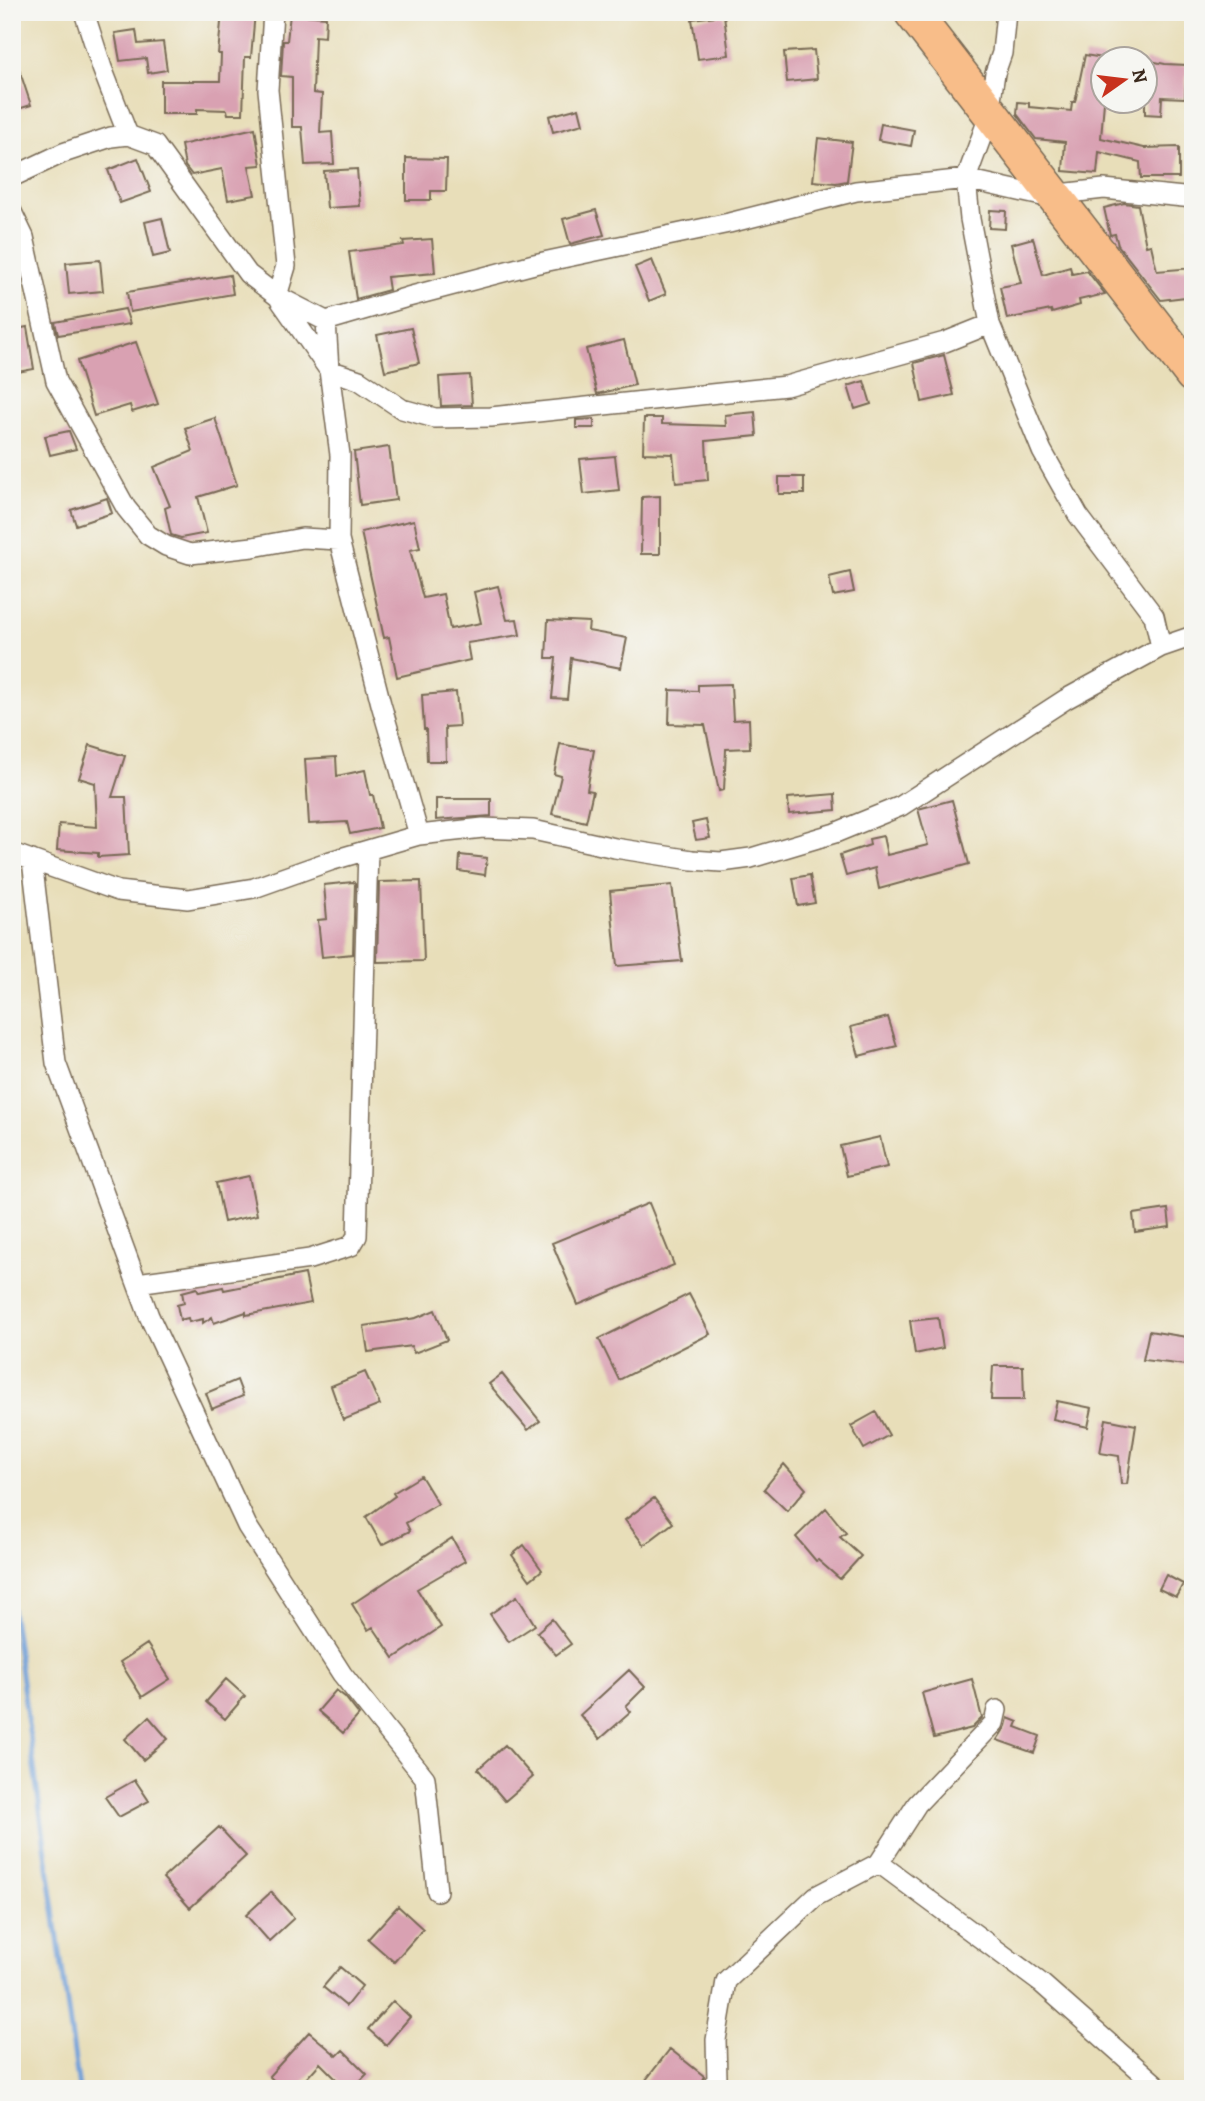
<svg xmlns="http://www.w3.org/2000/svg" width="1205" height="2101" viewBox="0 0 1205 2101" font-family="Alegreya,serif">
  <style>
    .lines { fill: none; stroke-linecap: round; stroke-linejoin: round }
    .stream { stroke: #6e9fd8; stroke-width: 5 }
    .building { fill: #d9a1b2 }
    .street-casing { stroke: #786954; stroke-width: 22 }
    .highway-casing { stroke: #786954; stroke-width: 38 }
    .street { stroke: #fff; stroke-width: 19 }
    .highway { stroke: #f8bd89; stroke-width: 35 }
  </style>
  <rect width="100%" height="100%" fill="#f6f6f2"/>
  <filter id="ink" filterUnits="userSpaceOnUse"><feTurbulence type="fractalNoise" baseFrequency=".0143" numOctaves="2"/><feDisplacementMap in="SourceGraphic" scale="14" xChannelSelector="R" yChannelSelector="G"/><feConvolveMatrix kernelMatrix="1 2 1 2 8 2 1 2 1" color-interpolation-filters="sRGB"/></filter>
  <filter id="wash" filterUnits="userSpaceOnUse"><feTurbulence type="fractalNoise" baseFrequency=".00686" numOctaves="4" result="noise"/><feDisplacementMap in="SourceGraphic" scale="28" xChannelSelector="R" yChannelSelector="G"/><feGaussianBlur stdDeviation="1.57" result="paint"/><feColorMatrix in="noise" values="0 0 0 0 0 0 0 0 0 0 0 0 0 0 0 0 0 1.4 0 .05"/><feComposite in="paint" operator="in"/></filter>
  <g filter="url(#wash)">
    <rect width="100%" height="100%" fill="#e8deb9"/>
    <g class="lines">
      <!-- stream -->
      <path class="stream" d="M12,1609L79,2089"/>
    </g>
    <g id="blocks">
      <!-- building -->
      <path class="building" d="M222,12H255L251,57H245L243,114H228L227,110L197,109V114H161V81H220L221,54H218Z
        M290,14L326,17L325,37L315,36L313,93L322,94L320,133L332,132L334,164L305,165L302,127H292V77L281,76L283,41H287Z
        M724,15L729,55L698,59L692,19Z
        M136,30L138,44L163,42L167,70L148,73L146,58L120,61L115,33Z
        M814,50L817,79L787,82L784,52Z
        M1085,55L1103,58L1104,102L1101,138L1144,148L1179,147V178H1141L1140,162L1099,152L1097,174L1063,171L1065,142L1036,139L1017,114L1018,102L1029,103V107L1071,111L1072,102H1075Z
        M15,57L31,105L12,111V58Z
        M1145,60L1165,64L1187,65L1185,98L1162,97L1161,115L1145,114Z
        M579,108L583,124L553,132L549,116Z
        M881,124L914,130L911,146L878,140Z
        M255,128L261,165L249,166L255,195L228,200L222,169L192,175L185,166L181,145Z
        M818,138L852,142L847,181L836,183L813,181Z
        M138,158L151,192L120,203L108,170Z
        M406,158L447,159L446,191H431V200H406Z
        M357,169L360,206L327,208L324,171Z
        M1124,203L1138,205L1146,246L1151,245L1157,271L1193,268V296L1161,300L1118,245L1115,234L1110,235L1104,208Z
        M596,210L604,235L570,244L563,219Z
        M990,210L1006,211L1005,229L989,228Z
        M162,218L170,253L153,257L145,222Z
        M1033,238L1043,275L1070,267L1072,274L1087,271L1105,294L1079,300L1080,305L1052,313L1051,310L1007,319L1000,287L1021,283L1011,244Z
        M432,239L435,273L387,277L389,290L356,299L349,252L404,245L403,241Z
        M100,260L103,291L69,294L66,263Z
        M652,260L666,294L649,301L635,267Z
        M230,275L233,294L130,312L127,292Z
        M125,309L130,324L58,335L55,322Z
        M27,327L34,369L12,373V330Z
        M411,328L419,363L385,371L377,335Z
        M624,340L635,385L597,394L586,349Z
        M136,342L158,404L132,412L130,405L94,416L77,361Z
        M944,355L954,395L922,402L914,363Z
        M470,375L472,405L441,406L439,377Z
        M864,381L871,404L855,409L848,386Z
        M755,412L757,436L706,441L708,480L676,483L673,454L643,453L644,418H662V424L726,426L725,415Z
        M215,418L237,485L198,497L207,533L181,538L171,535L165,508L170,506L154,467L193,451L185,428Z
        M594,419V428H576V420Z
        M69,431L76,449L50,455L45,436Z
        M389,447L396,500L360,505L354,452Z
        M615,456L619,490L584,494L580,459Z
        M779,477H804V494H779Z
        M660,496V554H641L642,497Z
        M107,498L112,513L76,525L71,510Z
        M414,520L420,548L410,550L423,598L443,594L450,629L481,623L474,592L498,586L507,620L517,619L520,635L467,643L470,660L397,677L389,637L384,638L361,532Z
        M850,572L854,592L833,596L829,577Z
        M548,620L589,622L588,631L627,638L621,668L571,658L567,699L552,698L556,658H546Z
        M731,684L733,720L749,719L750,748L726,749L724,790L719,791L705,725L669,724L670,690L698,691V685Z
        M456,692L459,726L445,727L446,761H427L426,729H424L422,695Z
        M560,744L594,750L587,790L593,791L586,822L552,814L561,776L554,774Z
        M90,745L125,756L112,797H126L129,855L98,857V853L57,850L59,824L97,827L95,783L79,778Z
        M336,757L337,776L365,770L370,795H373L380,828L350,834L347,822L309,824L305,759Z
        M835,794L836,810L789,814L788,798Z
        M436,799H491V816L436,820Z
        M952,800L969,864L879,889L875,868L846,876L840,855L870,845L869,839L883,836L887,855L928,845L918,809Z
        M706,820L710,838L696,840L692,823Z
        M460,855L487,858L485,875L459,871Z
        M810,875L815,903L798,906L793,878Z
        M421,881L424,961L377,962L379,882Z
        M353,882L355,883L353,954L322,957L318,920L327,919L324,885Z
        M672,885L682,961L617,966L610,891Z
        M888,1017L897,1046L859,1056L851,1027Z
        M880,1137L887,1167L847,1176L840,1146Z
        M249,1176L257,1215L224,1222L216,1183Z
        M649,1203L674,1265L578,1305L552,1243Z
        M1168,1209L1170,1227L1135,1232L1133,1214Z
        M305,1274L311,1303L246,1315V1312L214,1323L212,1317L203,1323V1319L189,1322L188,1318L180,1320L177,1305L184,1303L182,1292L197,1288L199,1292L223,1287L224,1290Z
        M689,1294L710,1334L619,1380L599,1339Z
        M435,1310L447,1340L414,1353L411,1346L368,1352L364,1326L416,1318Z
        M938,1318L943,1348L915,1354L910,1321Z
        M1149,1331L1193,1338L1185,1365L1143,1360Z
        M993,1366H1023L1024,1400H991Z
        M365,1372L380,1405L343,1420L331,1386Z
        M502,1374L540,1421L528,1430L489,1384Z
        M237,1380L243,1396L212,1409L206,1393Z
        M1057,1401L1092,1408L1088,1427L1053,1419Z
        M876,1412L889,1435L864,1449L851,1426Z
        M1106,1419L1136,1425L1127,1484H1121L1119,1456L1100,1453Z
        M784,1464L806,1489L787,1511L764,1489Z
        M421,1476L438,1504L406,1523L410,1531L382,1545L366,1517L395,1496L393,1493Z
        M654,1498L673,1523L644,1545L625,1520Z
        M826,1508L846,1533L840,1537L861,1556L840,1579L818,1560L816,1561L796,1537Z
        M452,1538L465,1561L417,1589L441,1627L394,1658L373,1627L368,1630L352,1604Z
        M524,1545L542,1570L530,1580L512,1555Z
        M1166,1575L1183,1584L1176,1597L1159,1589Z
        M517,1596L535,1625L509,1642L490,1614Z
        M552,1619L571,1644L556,1655L537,1632Z
        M147,1644L170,1679L142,1697L120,1662Z
        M629,1670L645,1687L626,1706L631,1712L600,1739L580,1715Z
        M226,1679L245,1696L225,1719L206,1702Z
        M972,1679L982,1718L972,1728L934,1738L922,1693Z
        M336,1690L345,1697L359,1715L343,1733L318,1711Z
        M149,1717L168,1739L143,1760L125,1739Z
        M1008,1718L1018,1722L1016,1727L1040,1736L1034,1753L997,1740L1006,1726Z
        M505,1745L533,1777L505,1801L478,1769Z
        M135,1780L149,1801L119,1817L105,1797Z
        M219,1827L246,1856L190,1908L163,1878Z
        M271,1892L294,1918L269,1941L246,1915Z
        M398,1906L423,1929L394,1962L368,1939Z
        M340,1967L362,1986L346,2006L323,1987Z
        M393,2001L410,2017L386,2045L368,2029Z
        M309,2032L337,2056L343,2050L367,2074L352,2089H346L320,2063L297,2089H283L269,2076Z
        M670,2049L704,2076L698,2089H639Z"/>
    </g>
  </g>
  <g filter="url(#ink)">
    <use href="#blocks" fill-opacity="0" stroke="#786954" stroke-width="2"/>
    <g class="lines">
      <defs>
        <path id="street" d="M84,12L102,68L128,135
          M1006,12L1002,53L995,73L988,119L966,179L970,219L990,324L1042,451L1078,515L1154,616L1161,647
          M12,177L63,153L111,137L128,135L155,145L248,274L277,296L286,266L268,90L273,12
          M12,212L24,237L56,381L126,508L148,535L166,546L190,554L253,547L302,538L339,540L381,704L419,835
          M277,296L326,321L408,297L534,264L729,223L856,191L966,179L1042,196L1104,189L1193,198
          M280,300L329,370L340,455L339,540
          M326,321L329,370L359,380L402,409L435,418L491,417L786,386L945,342L990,324
          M12,853L118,891L188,899L254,888L330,861L419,835L483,828L533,830L615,848L692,860L721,862L751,858L835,833L901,806L1066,699L1161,647L1193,636
          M32,860L56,1063L149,1316L247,1526L342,1674L425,1778L437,1891
          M137,1283L310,1259L351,1246L357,1236L368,850
          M879,1863L1041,1983L1161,2089
          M710,2089L717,2079L716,2040L726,1981L816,1896L879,1863L917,1804L994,1723L997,1710"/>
        <path id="highway" d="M912,12L1193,375"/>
      </defs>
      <!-- street casing -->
      <use href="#street" class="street-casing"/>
      <!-- highway casing -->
      <use href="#highway" class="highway-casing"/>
      <!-- street -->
      <use href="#street" class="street"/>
      <!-- highway -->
      <use href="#highway" class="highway"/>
    </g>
  </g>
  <!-- margin -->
  <rect width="1205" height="2101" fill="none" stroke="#f6f6f2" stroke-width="42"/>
  <!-- north arrow -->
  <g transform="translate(1124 80) rotate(76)"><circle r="33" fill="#f6f6f2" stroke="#aba49d" stroke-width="2"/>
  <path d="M0-5L12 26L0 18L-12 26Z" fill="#c8321e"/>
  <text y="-10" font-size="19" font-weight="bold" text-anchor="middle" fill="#3b2a1e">N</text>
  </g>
</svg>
